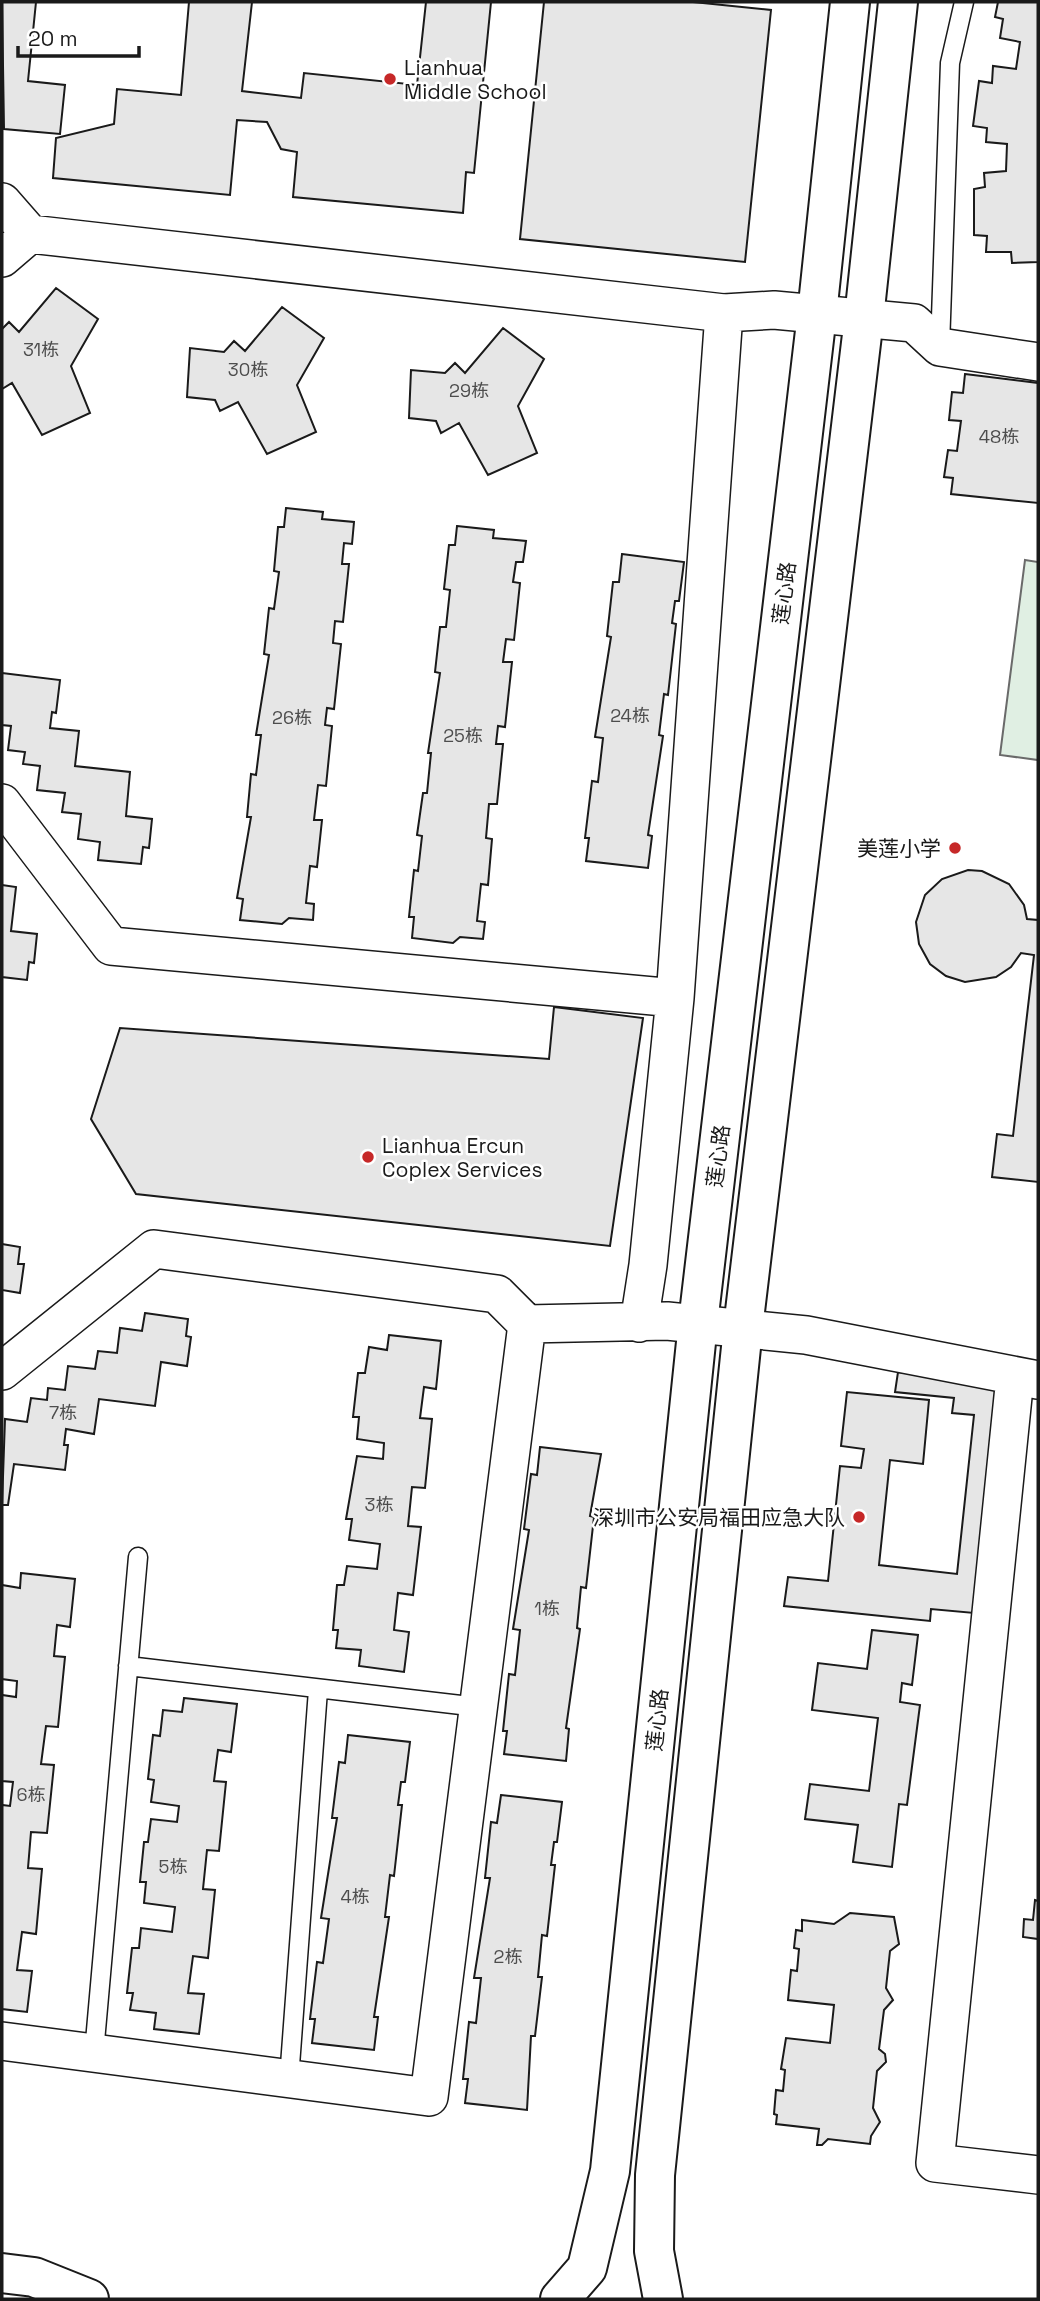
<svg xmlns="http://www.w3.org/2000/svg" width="1040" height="2301" viewBox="0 0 1040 2301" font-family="'Space Grotesk','Noto Sans SC',sans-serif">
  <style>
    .green { fill: #e0efe3; stroke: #6a6a6a; stroke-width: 2 }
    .building { fill: #e6e6e6; stroke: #1a1a1a; stroke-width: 2 }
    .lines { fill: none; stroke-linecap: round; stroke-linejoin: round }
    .lane-casing { stroke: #1a1a1a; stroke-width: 21 }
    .street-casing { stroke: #1a1a1a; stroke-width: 40 }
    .secondary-casing { stroke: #1a1a1a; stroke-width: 42 }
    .primary-casing { stroke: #1a1a1a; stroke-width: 42 }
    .lane { stroke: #fff; stroke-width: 18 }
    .street { stroke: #fff; stroke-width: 37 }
    .secondary { stroke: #fff; stroke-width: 38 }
    .primary { stroke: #fff; stroke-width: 38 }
    .poi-dot { fill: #c62828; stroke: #fff; stroke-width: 2.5 }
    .labels { text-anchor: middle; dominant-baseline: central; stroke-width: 5; stroke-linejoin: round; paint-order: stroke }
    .number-label { font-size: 18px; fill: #4d4d4d }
    .poi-label { font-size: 21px; fill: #1a1a1a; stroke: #fff; text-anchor: start }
    .street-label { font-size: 21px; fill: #1a1a1a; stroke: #fff }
  </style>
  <rect width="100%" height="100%" fill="#fff"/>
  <!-- green -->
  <path class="green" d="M1025,560L1038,562V760L1000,755Z"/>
  <!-- building -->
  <path class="building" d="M2,2H36L28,81L65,85L60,134L4,129Z
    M189,2H252L242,91L301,98L304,73L417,85L426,2H491L474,173L466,172L463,213L293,197L297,152L281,149L267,122L237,120L230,195L53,178L56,138L114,124L117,89L181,95Z
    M544,2H693L771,10L745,262L520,239Z
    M998,2H1038V262L1012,263L1011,252H986L987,236L974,235V189L985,187L984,173L1006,171L1007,144L986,142L987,128L973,126L979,81L992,83L993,66L1016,69L1020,42L1000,38L1003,19L995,17Z
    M56,288L98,319L71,366L90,413L42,435L12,383L2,389V329L9,322L19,332Z
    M282,307L324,338L297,385L316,432L267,454L238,402L220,411L215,400L187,397L190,348L224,352L234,341L245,351Z
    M503,328L544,359L518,406L537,453L488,475L459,423L441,433L436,421L409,418L411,370L445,373L455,363L465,373Z
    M965,374L1038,383V503L951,494L953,478L944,477L948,450L957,451L961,421L949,420L952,392L963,393Z
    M286,508L323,512L322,519L354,522L352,544L344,543L342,564H349L343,622L335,621L333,643L341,644L334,709L327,708L325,725L332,726L326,786L318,785L314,820H322L317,867L310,866L306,903L314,904L313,920L289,918L282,924L240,920L243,899L237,898L251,817H247L251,774L256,775L261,735H256L269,655L264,654L269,608L274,609L279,572L274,571L278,527H284Z
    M457,526L494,530L493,538L526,541L523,562H516L513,582L520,583L514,640L506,639L503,662H512L505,727L498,726L496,744H503L497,804H489L486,838L492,839L488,885L481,884L477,921L485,922L483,939L460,937L453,943L412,938L414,917H409L414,870L418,871L422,836L417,835L423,793H427L431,753H428L440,673L435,672L440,627H446L450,590L444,589L449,545H455Z
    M622,554L684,562L679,601H675L672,623L676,624L668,695L664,694L659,735L663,736L648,835L652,836L648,868L586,861L589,838H585L592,781L598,782L603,738L595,737L611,637L607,636L613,582H619Z
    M2,673L60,680L56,713L52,712L50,728L79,731L75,766L130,772L126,816L152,819L149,848L143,847L141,864L98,860L100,842L78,839L81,814L62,812L65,793L37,790L40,766L23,764L25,752L8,750L11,726L2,725Z
    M968,870L982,871L1009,884L1024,905L1027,919L1038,920V1182L992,1177L997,1134L1013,1136L1034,955L1021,953L1011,967L996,977L965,982L946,976L930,964L919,944L916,922L925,895L942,879Z
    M2,885L16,887L11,931L37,934L34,963L29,962L27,980L2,977Z
    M554,1007L643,1018L610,1246L136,1194L91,1119L120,1028L549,1059Z
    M2,1244L20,1247L18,1264H24L20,1293L2,1290Z
    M145,1313L188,1319L186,1336L191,1337L187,1366L161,1362L155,1406L99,1399L94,1434L66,1429L64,1445H68L65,1470L14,1464L8,1505H2L5,1419L27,1422L31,1398L47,1400L48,1388L65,1390L68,1366L95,1369L98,1351L117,1353L120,1328L142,1331Z
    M389,1335L441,1341L436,1389L424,1387L420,1418L432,1419L425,1488L412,1487L408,1526L421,1527L413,1595L398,1593L394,1630L409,1632L404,1672L359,1666L361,1650L336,1648L338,1630H333L337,1585H344L347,1566L377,1569L380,1544L349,1540L352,1519H346L357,1456L383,1459L384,1443L357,1439L359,1417H353L358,1373H365L369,1347L387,1350Z
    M898,1372L999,1383L974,1613L931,1609L930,1621L784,1606L788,1577L828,1581L840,1466L861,1468L864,1449L841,1446L847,1392L929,1400L923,1464L890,1460L879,1565L957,1574L974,1415L952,1413L954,1398L895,1392Z
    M540,1447L601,1454L590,1516L594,1517L586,1588L581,1587L577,1628L580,1629L566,1728L569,1729L566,1761L504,1754L507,1731H503L509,1674L515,1675L520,1630L513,1629L529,1530L524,1529L531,1474L537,1475Z
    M21,1573L75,1579L70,1627L57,1625L54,1656L65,1657L58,1727L46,1726L41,1764L54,1765L47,1833L31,1832L28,1868L42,1869L36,1934L22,1932L17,1970L32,1971L27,2012L2,2009V1805L10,1806L13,1782L2,1781V1695L16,1697L17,1681L2,1679V1585L20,1588Z
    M872,1630L918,1635L912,1685L902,1683L900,1702L920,1705L907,1805L899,1804L892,1867L853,1862L858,1825L805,1819L810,1784L869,1791L878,1718L812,1710L818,1663L867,1669Z
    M184,1698L237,1704L231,1752L218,1750L214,1781L226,1782L219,1851L207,1850L203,1889L215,1890L208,1958L193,1956L188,1993L204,1994L199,2034L154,2029L156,2013L130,2010L133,1993H127L132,1948H139L141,1928L172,1932L175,1907L144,1903L146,1882H140L144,1842H148L151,1819L177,1822L179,1806L151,1802L154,1780L148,1779L153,1735L160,1736L163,1710L182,1712Z
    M348,1735L410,1742L405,1782H401L398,1805H402L394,1876L390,1875L385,1917H389L374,2017H378L374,2050L312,2043L315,2019H310L317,1962L323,1963L329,1919L321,1918L337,1818H332L339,1762L345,1763Z
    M501,1795L562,1802L557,1842H554L551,1865H555L547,1936L542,1935L538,1977H542L535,2036H531L527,2110L465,2103L468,2079H463L469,2022L476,2023L481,1978H474L490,1878H485L491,1822L497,1823Z
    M1035,1900L1038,1901V1939L1023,1937L1024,1919L1033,1920Z
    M850,1913L894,1917L899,1944L890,1951L886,1988L893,2000L884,2010L879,2049L885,2054L886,2062L877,2071L873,2108L880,2122L871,2136L870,2144L828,2139L822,2145H817L819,2129L776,2124L777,2115L774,2114L776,2090L783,2091L785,2070L781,2069L786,2038L830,2043L834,2005L788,2000L791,1970L797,1971L799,1949L794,1948L796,1930L802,1931V1920L834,1924Z"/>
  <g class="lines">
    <defs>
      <path id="lane" d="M940,346L950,63L964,2
        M128,1666L478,1707
        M94,2053L138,1557
        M289,2079L318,1690"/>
      <path id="street" d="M2,202L30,234L724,313L774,310L914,323L940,347L1038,362
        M2,258L30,234
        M2,803L111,946L675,998
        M639,1323L648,1265L675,998L724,313
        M2,1371L154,1249L497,1294L527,1324L667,1321L806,1335L1038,1380
        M1015,1377L935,2163L1038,2175
        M2,2041L429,2097L527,1324"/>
      <path id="secondary" d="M560,2299L587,2268L610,2171L698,1323L817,314L850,2
        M663,2299L654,2251L655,2175L743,1328L864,318L898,2"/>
      <path id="primary" d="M2,2273L34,2277L89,2299"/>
    </defs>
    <!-- lane casing -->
    <use href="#lane" class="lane-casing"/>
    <!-- street casing -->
    <use href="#street" class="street-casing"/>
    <!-- secondary casing -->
    <use href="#secondary" class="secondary-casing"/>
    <!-- primary casing -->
    <use href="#primary" class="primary-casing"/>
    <!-- lane -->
    <use href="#lane" class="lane"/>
    <!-- street -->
    <use href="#street" class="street"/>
    <!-- secondary -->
    <use href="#secondary" class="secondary"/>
    <!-- primary -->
    <use href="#primary" class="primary"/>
  </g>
  <!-- markers -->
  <g class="poi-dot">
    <circle cx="390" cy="79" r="7"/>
    <circle cx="955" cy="848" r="7"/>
    <circle cx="368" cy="1157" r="7"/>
    <circle cx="859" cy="1517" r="7"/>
  </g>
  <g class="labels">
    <!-- number labels -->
    <g class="number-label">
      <text x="41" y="349">31栋</text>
      <text x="248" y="369">30栋</text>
      <text x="469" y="390">29栋</text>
      <text x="999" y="436">48栋</text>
      <text x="630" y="715">24栋</text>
      <text x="292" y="717">26栋</text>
      <text x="463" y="735">25栋</text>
      <text x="63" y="1412">7栋</text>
      <text x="379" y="1504">3栋</text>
      <text x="547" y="1608">1栋</text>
      <text x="31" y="1794">6栋</text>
      <text x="173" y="1866">5栋</text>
      <text x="355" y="1896">4栋</text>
      <text x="508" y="1956">2栋</text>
    </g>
    <!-- poi labels -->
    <g class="poi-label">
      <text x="404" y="67">Lianhua<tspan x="404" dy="24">Middle School</tspan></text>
      <text x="941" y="848" text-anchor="end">美莲小学</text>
      <text x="382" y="1145">Lianhua Ercun<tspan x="382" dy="24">Coplex Services</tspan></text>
      <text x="845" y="1517" text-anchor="end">深圳市公安局福田应急大队</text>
    </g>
    <!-- street labels -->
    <g class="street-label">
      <text transform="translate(784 593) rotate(-83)">莲心路</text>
      <text transform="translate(718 1156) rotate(-83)">莲心路</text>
      <text transform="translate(657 1720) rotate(-84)">莲心路</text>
    </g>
  </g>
  <!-- border -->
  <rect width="1040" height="2301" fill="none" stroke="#1a1a1a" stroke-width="7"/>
  <!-- scale -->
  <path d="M18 46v10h121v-10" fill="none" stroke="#1a1a1a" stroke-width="3.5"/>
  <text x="28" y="46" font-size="21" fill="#1a1a1a" stroke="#ffffff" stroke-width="5" paint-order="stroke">20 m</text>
</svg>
